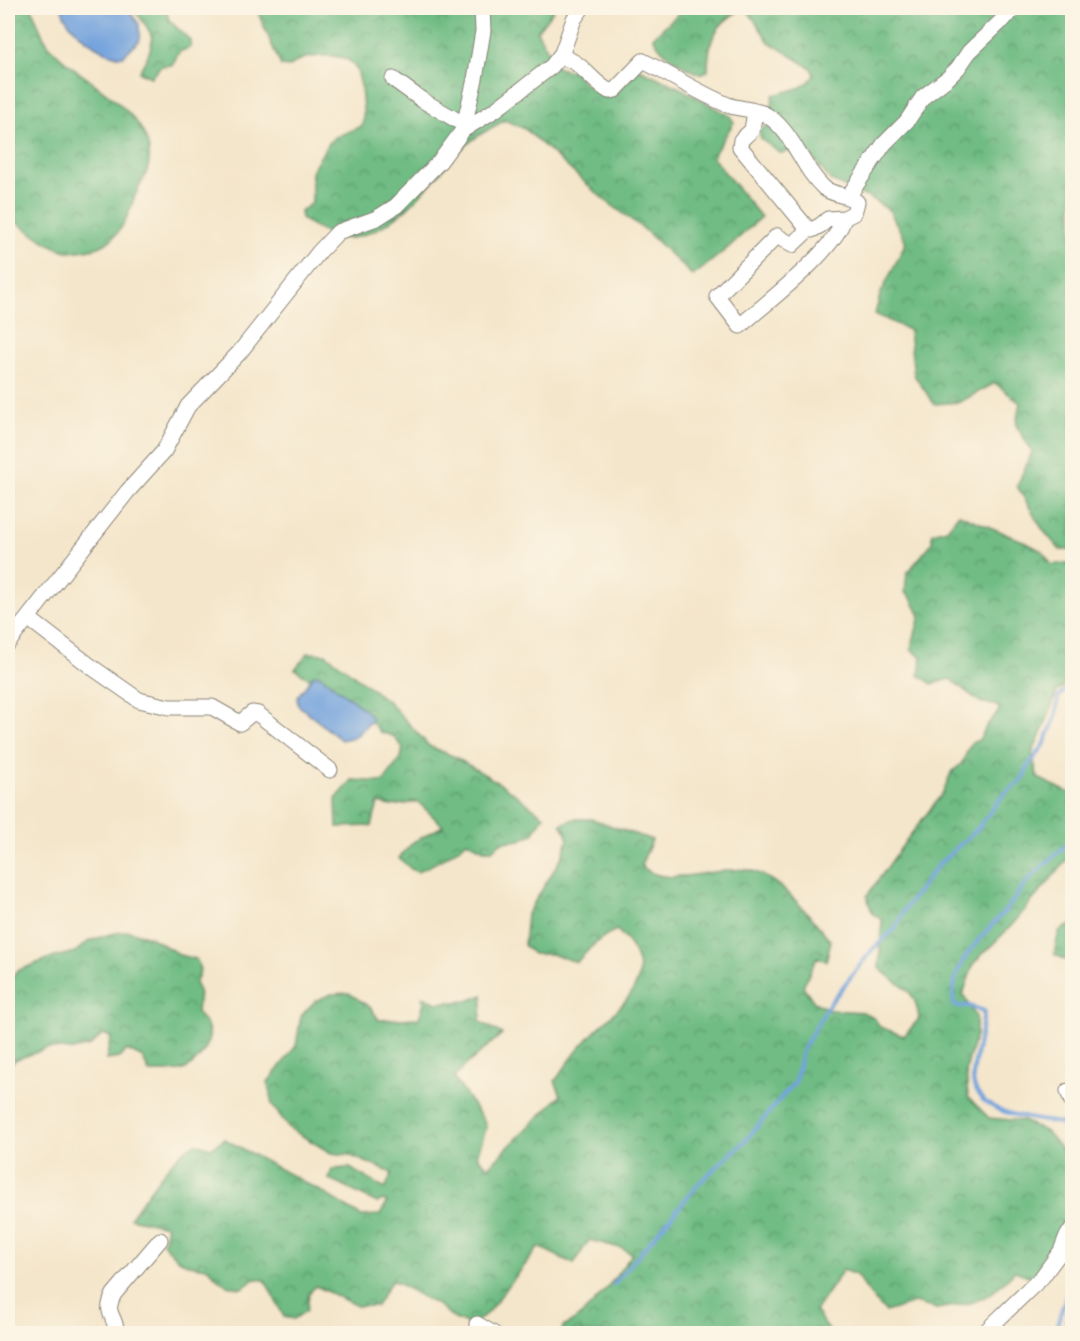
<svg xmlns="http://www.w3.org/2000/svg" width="1080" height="1341" viewBox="0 0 1080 1341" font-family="Sriracha,sans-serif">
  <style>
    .forest { fill: url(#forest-crowns); stroke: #466c50; stroke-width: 1.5 }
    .water { fill: #73a3dd; stroke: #48607c; stroke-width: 1.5 }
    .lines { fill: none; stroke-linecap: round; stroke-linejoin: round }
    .stream { stroke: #73a3dd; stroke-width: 4 }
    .street-casing { stroke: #888174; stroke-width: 17 }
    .street { stroke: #fff; stroke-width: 15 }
  </style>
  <defs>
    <pattern id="forest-crowns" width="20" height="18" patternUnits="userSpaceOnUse" patternTransform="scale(1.5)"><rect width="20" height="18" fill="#6fbc84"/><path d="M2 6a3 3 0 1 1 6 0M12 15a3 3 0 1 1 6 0" fill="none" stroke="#5a986b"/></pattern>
  </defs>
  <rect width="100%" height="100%" fill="#fcf5e5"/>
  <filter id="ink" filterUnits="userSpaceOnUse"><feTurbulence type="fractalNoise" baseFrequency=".0167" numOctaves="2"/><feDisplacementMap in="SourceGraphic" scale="12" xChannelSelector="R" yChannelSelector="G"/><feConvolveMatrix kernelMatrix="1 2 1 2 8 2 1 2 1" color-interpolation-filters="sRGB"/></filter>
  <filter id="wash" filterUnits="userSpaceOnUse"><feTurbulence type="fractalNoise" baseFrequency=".008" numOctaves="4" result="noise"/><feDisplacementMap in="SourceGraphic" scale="24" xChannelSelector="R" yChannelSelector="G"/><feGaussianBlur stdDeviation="1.35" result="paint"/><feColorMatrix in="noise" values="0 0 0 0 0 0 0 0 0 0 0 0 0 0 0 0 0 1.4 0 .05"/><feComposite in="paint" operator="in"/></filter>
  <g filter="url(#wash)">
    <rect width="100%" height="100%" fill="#f4e6cb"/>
    <!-- forest -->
    <path class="forest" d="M8,8H32C37,21 42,38 52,49C80,81 161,115 148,167C145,179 137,189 133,201C127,220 116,243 95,248C86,250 76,252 67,251C48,247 25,227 8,217C7,205 11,171 8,163Z
      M132,8H166L169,20L190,40L191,47L179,52L172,65L161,66L151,77L139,72C158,39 156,37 132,8Z
      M261,8H555L537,31L558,68L573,71L583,82L602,97H612L639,69L680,88L729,115L734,122L715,152L713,158L761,217L729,247L693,276L645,230L601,197L525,129L505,120C487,130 469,140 456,155C426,187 398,229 352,238C338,241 313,227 301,219L300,211L306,208L312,202V171L326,147L333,138L362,126C365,116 363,108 362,98C359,66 355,54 320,56C308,57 298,58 290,67L281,66L259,15Z
      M685,8H1072V550H1060L1043,530L1017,486L1032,452L1016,425L1020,403L995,383L960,402L934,404L914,375L909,330L875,314L880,295L906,242L889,210L872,199L831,181L806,149L780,153L761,139L759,130L769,125L773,95C787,91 807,89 814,75L811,68L769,42L749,12L741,10C714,24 708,41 708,71L699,74C681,65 662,56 653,37Z
      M959,514L1023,541L1042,551L1052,565L1072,562V675L1071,682L1057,691L1047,720L1032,754L1038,778L1072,794V854L1011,926L974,963L963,994L976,1017V1034L966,1070L968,1097L989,1118L1023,1121L1047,1132L1072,1162V1218L1070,1219L1047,1262L1031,1277L1015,1271L991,1294L971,1303L937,1309L914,1303L886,1312L875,1301L856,1275L843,1270L815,1311L831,1333H561L563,1327C589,1315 615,1278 632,1254L621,1248L589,1240L574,1264L539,1247L488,1312L472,1326L455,1319L439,1306L392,1280L376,1306H357L316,1286L309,1293L307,1310L294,1319L284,1317L265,1280L254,1279L243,1288C226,1287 219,1282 209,1268C185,1266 177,1261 163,1243L167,1226L130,1218C141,1203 180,1144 197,1144C201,1144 207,1147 211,1148L224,1139L317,1189L361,1216L380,1215L387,1202L383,1200L377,1203L329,1179L332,1169L350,1168L385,1189L392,1173L349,1155L331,1153L289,1128L272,1105L268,1082L296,1046L301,1016L315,1001L331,994L349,993L371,1008L379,1020L419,1018L424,1003L422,996L437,1003L468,1001L483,995L480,1022L502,1034L467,1064L454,1078L485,1122L486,1128L477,1156L488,1167L561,1095L555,1081C565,1068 574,1053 586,1041C619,1004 668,980 617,930C600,936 589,949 577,962L551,954H533L524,945L527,914L562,857L568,840L565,830L561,824L574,819H591L652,840L641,865C663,891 719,865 748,870C778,875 812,918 831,941L826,961L817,957L803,986L814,1002L830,1010L863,1012L875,1019L880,1027L904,1036L919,1019C915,985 902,990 879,968L882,920L872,913L867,896L908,838L942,794L951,773L962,763L971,743L979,740L987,725L999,711L998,706L980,702L950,679L932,684L919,675L922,658L911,649L920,616L911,598L905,592L907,573L932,543V533L947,529Z
      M308,653L326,654L389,702L429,746L455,757L504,786L544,816L533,834L520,840L502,842L492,850H484L467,841C452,855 436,863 417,872L411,869L399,858L413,842L443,826L418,802L391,806L378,803L372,826L337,827L336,799L352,780L383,782L401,758L403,748L393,736L380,732L371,721L372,718L366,711L321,676L315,674L310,679L295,669Z
      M1071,925H1072V963L1054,954L1059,931Z
      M128,931L150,937L180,955L196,959C202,968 200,974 195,983L199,991L197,1012C200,1017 206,1022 208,1028C214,1043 196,1065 183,1070C173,1073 159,1072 149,1072L143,1058L127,1050L119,1058L106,1060L111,1037L103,1034L90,1046L72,1050L48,1048L15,1060L8,1068V982L17,971L48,959L75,952L89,941L110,934Z
      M1072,1057V1097L1064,1073Z
      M1072,1298V1333H1064L1069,1303Z"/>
    <!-- water -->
    <path class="water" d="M62,8H127L139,24L140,40L123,56C104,58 64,27 62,8Z
      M315,674L321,676L366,711L372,718L371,721L355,737L341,740L298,705L297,697Z"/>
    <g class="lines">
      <!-- stream -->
      <path class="stream" d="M1072,839C1058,854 1039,867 1026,883C1020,890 1015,899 1009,906C985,936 947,962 954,1006H969L984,1011C982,1032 975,1054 973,1076C971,1114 1035,1120 1061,1123L1072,1150
        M614,1284L702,1180L743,1143L795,1082L802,1051L827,1007L872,950L895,929L904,910L938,865L978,828L1004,794L1021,781L1029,765L1044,745L1056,716L1058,698L1063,692L1072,688
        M1054,1334L1072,1278"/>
    </g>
  </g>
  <g filter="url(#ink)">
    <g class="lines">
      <defs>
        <path id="street" d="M560,58C579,57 591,82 609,91L615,90L643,61C671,75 699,93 728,105C741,110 756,108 768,116C794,133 801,167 824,188C834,196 848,194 857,202L854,213L844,218L828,219L821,225L812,230L807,228L740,147L741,140L752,130L755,111
          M393,79L422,100L465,125
          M463,130L495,110L552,66L562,53L574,19L582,8
          M848,197L884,144L907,121L923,97L948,78L958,68L969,52L1015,8
          M809,229L792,245L777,236L717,296L740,326C767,302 836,250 844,218
          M28,618L93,668L139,700L169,707H212L240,723L252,713L258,714L330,770
          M8,643L127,492L164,451L188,406L239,353L319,252L338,232L377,218L396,206L440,161L463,130L475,79L483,31L482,8
          M1068,1091L1072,1102
          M477,1324L494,1334
          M117,1334C116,1314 103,1315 114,1294L160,1240
          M983,1334L1042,1277L1061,1251L1066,1238L1072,1229"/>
      </defs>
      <!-- street casing -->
      <use href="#street" class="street-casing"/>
      <!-- street -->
      <use href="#street" class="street"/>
    </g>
  </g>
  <!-- margin -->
  <rect width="1080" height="1341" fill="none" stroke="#fcf5e5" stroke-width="30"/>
</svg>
